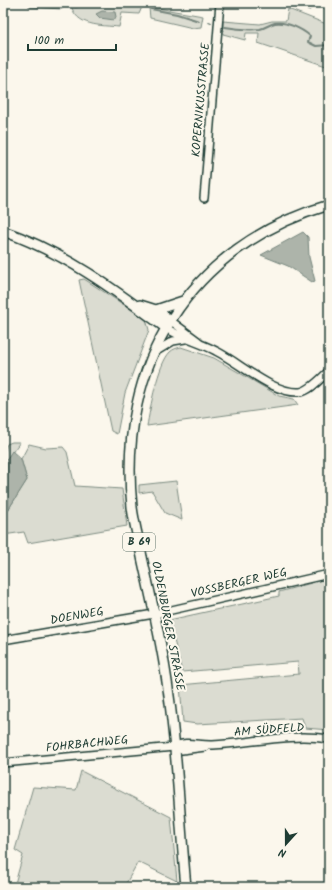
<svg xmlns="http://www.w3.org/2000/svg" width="332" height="890" viewBox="0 0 332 890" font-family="Kalam,sans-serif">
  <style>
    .green { fill: #dbdcd1; stroke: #7d8c82 }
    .water { fill: #adb4aa; stroke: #74847b }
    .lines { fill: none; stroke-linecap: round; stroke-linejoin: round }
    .stream { stroke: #74847b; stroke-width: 2 }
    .minor-casing { stroke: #1f3d34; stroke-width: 10 }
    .major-casing { stroke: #1f3d34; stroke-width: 12 }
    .minor { stroke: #fbf7ec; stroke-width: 7 }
    .major { stroke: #fbf7ec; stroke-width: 9 }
    .labels { text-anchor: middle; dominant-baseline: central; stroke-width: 4; stroke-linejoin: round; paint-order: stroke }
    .shield { fill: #fbf7ec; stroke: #61756b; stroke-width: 1 }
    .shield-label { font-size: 11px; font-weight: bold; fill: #1f3d34 }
    .street-label { font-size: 12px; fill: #1f3d34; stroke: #fbf7ec }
  </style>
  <rect width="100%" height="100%" fill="#fbf7ec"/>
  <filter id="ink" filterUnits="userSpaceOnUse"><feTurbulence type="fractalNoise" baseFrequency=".025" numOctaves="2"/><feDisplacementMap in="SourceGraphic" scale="8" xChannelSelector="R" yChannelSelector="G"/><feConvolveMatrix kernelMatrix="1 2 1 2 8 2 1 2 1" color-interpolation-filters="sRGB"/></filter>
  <g filter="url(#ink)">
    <!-- green -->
    <path class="green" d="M11,3H63L62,9L29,7V4Z
      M74,3H137L142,7L139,14L122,13L119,27C101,25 75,27 71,4Z
      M152,7L203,16L201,27L193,28L150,18L149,8Z
      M288,9L329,25V67L258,43L259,33H246L245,40L223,34V21L260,24L272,21H286Z
      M84,279L146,319L149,330L125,393L117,434L111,431L79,280Z
      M181,347L214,358L279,396L294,399L298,405L147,426C150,409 158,364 170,352C173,349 177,348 181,347Z
      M12,442H20L3,465V456L7,444Z
      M29,444L46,448L63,447L67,452L75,486L122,489L127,526L28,543L24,532L3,535V518L27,480L21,459Z
      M176,481L182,520L165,513L152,491L139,493V485Z
      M329,578V730L305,728L302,718L197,724L183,722L180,685L299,674L298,662L182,672L169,620L279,596V592Z
      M81,771L171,817L177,881L138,862L124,887H14L23,855L15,850L33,787L76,790Z"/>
    <!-- water -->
    <path class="water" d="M293,3H310V10L294,6Z
      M102,11L115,12L116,17L114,20L100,18L96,14Z
      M303,232L308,237L309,257L315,281L312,282L288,266L261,255Z
      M12,451L21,459L27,480L3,518V465Z"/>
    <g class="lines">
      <!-- stream -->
      <path class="stream" d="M37,3L60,6
        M126,3L138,7
        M75,7L91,3
        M151,9L177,14L199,21
        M209,22L211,23
        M225,27C236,29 248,30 260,29C265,28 270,24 275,23C286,21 302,29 310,36L308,42L316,46L329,45"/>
      <defs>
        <path id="minor" d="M204,198L220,3
          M171,321L198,341
          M166,328C183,339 199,342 216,351C240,363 273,394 300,392C310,391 321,378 329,371
          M155,352L173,341L185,339
          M3,640L154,614L329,574
          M174,747L182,750L205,747
          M3,763L174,747C186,740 199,746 213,745C251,743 291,733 329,739"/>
        <path id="major" d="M3,231C64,252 115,290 166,328
          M140,305L156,310L171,321
          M156,310L183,301
          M186,887C179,814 177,741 165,669C159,631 150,594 142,557C139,541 134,524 132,507C117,364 189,246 329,205"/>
      </defs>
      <!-- minor casing -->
      <use href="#minor" class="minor-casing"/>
      <!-- major casing -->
      <use href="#major" class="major-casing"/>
      <!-- minor -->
      <use href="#minor" class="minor"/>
      <!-- major -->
      <use href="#major" class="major"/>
    </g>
  </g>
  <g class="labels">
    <!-- shield labels -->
    <rect class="shield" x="123" y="533" width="32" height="18" rx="3"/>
    <g class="shield-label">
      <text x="139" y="542">B 69</text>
    </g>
    <!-- street labels -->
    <g class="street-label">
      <text transform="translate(201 100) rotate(-85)">KOPERNIKUSSTRASSE</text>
      <text transform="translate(239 583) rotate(-13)">VOSSBERGER WEG</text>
      <text transform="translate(77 616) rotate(-10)">DOENWEG</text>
      <text transform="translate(168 626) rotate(79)">OLDENBURGER STRASSE</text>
      <text transform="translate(269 730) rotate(-4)">AM SÜDFELD</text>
      <text transform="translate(87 744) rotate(-6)">FOHRBACHWEG</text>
    </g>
  </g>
  <!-- margin -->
  <rect width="332" height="890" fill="none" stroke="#fbf7ec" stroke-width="16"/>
  <rect x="8" y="8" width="316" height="874" fill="none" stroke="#1f3d34" stroke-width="1.5" filter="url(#ink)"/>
  <!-- north arrow -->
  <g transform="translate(286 844) rotate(201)" stroke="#fbf7ec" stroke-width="3" paint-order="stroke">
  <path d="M0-3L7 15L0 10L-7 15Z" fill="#1f3d34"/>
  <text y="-6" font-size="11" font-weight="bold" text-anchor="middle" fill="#1f3d34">N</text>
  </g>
  <!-- scale -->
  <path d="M28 44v6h88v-6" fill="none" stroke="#1f3d34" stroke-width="2"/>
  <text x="34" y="44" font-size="12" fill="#1f3d34" stroke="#fbf7ec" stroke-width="3" paint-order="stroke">100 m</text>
</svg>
